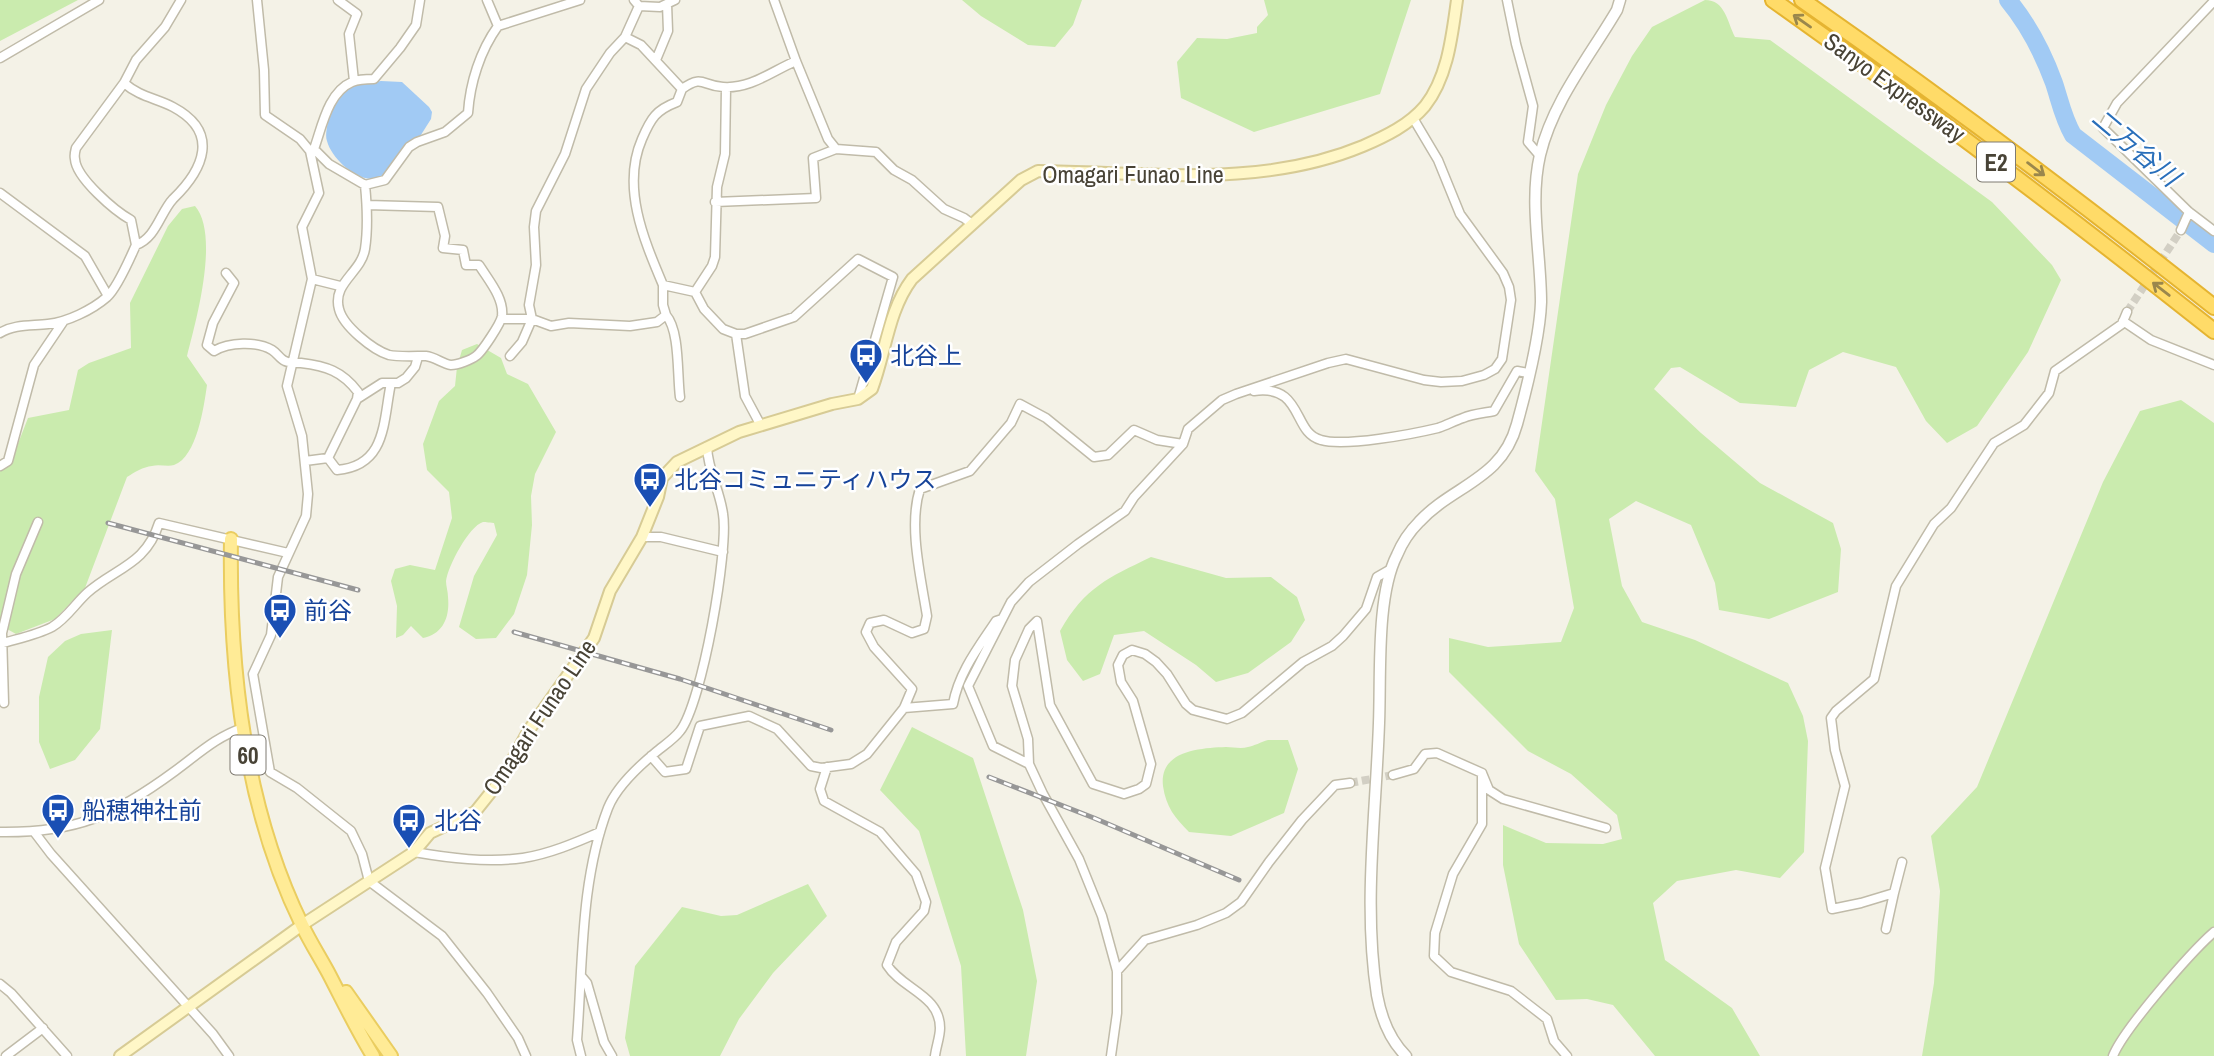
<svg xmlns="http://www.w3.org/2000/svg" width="2214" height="1056" viewBox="0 0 2214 1056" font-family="'Archivo Narrow','Noto Sans JP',sans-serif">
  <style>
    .green { fill: #caebae }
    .water { fill: #a1caf4 }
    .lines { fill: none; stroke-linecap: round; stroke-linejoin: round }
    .river { stroke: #a1caf4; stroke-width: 18 }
    .minor-tunnel { stroke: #d2cfc4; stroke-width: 8; stroke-dasharray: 8 4; stroke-linecap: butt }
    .minor-casing { stroke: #c0bba9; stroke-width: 11 }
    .tertiary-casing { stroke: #c0bba9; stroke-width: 13 }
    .secondary-casing { stroke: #d7cb95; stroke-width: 14 }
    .primary-casing { stroke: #eacd60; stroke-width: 16 }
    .motorway-casing { stroke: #e5b431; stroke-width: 18 }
    .minor { stroke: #fff; stroke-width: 8 }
    .tertiary { stroke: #fff; stroke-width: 10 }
    .secondary { stroke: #fff7c7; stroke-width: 10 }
    .primary { stroke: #ffeb96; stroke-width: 12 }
    .motorway { stroke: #ffdb68; stroke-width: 14 }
    .rail-casing { stroke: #979797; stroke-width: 5 }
    .rail { stroke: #fff; stroke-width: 2.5; stroke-dasharray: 8; stroke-linecap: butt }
    .oneway { stroke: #9a874c }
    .labels { text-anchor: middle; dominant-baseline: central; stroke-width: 5; stroke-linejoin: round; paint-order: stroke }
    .shield { fill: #fff; stroke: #7f7b72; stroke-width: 2 }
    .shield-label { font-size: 23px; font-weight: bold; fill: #484336 }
    .street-label { font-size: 24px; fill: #484336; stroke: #fff }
    .transit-label { font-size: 24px; fill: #164399; stroke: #fff; text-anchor: start }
    .water-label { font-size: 26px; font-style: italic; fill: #296fba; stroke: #fff }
  </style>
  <rect width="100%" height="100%" fill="#f4f2e7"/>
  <!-- green -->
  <path class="green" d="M0,0H78L0,41Z
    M962,0H1082L1073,25L1055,47L1028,45L981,16Z
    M1264,0H1411L1380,94L1254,132L1181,98L1177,62L1197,38L1227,39L1257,33V27L1268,15Z
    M1705,0C1725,0 1727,21 1735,37L1770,40L1992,202L2052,265L2061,280L2028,352L1977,426L1947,443L1926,421L1896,367L1843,352L1809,370L1796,407L1740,403L1680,367L1671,368L1654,389L1701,433L1760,483L1833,523L1841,549L1838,592L1769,619L1719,610L1715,583L1691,525L1636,501L1609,519L1622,586L1642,622L1695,640L1788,683L1803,716L1808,741L1804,852L1780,878L1736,870L1677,881L1653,903L1665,960L1732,1008L1760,1056H1655L1613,1005L1587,999L1556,1000L1519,944L1503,865V825L1546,843L1603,844L1622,839L1617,815L1571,774L1528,751L1449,672V638L1488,647L1561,642L1574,608L1555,499L1535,471L1578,174L1606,105L1632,56L1652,27Z
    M195,206C220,235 196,321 187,356L207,385C204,406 197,457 174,465C168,467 159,464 152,466C143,467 135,472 127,477L85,588L55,619L16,634L0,625V471L10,464L28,418L69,410L78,370L89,363L131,348L130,303L168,226L182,209Z
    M477,344L501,358L507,374L528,384L556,432L535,474L531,496L532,525L527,575L514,614L496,638L476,639L459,627L474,576L497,535L494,523C493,523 484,522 483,522C469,526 448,566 446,581C446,586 448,592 448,597C450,617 443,634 423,638L411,626L403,635L396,638L397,606L391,581L395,569L410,565L435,570L452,518L449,492L427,470L423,444L439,401L455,386L457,367L462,350Z
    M2181,400L2214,423V1056H1922L1934,983L1940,891L1931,836L1977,787L2103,482L2140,411Z
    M1151,557L1226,578L1271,577L1297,597L1305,620L1291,642L1248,673L1216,682L1196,665L1144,631L1114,635L1100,674L1083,681L1067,660L1060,631C1085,587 1108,578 1151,557Z
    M112,630L100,729L75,760L50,769L39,742V697L48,657L65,641L81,634Z
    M912,727L973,758L1023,910L1037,981L1026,1056H966L961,966L919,831L880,790Z
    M1268,740H1288L1298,769L1284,813L1231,836L1189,832C1175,818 1166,807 1163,786C1159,751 1199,748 1226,747C1233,747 1241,749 1248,747C1254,746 1261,742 1268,740Z
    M808,884L827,916L773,973L739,1019L720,1056H630L625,1038L635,966L682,907L721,916L737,915Z"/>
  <!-- water -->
  <path class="water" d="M381,81L402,82L429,107L432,112L431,119L419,138L408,142L381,177C378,178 374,180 371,179C353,178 331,157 327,141C323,129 335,97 344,91C355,83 368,83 381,81Z"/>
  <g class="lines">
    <!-- river -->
    <path class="river" d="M2008,0C2028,24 2043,53 2054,83C2060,101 2063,118 2073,135L2214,244"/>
    <!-- minor-tunnel -->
    <path class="minor-tunnel" d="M2127,312L2181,230
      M1350,783L1393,775"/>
    <defs>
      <path id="minor" d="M257,0L264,70L265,115L300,139L310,151L319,193L302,227L312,279L287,386L302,436L308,494L306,516L278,577L271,635L253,674L270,772L297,788L351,831L362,854L369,881L442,936L487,993L518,1038L526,1056
        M338,0L357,14L349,34L354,81
        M487,0L498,26
        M634,0L639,6L660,7L675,0
        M774,0L796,61L828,139L836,149L876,152L894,170L912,180L944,209L964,218L972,224
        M1507,0L1516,44L1533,106L1528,142L1540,156
        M2214,1L2117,103L2103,128L2189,212L2214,231
        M625,37L641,45L682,89C703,74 702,86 723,87C751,89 772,71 796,61
        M0,58L99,0
        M656,60L668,31L667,4
        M124,83C140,97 156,98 173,107C220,132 204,169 173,199C160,213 156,238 136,245
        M314,149L329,164L365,185L385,180L409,147L417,142L445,132L468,113C470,83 480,51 498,26L580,0
        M310,151L314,149C322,127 328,92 352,82C359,79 367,79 374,79L400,48L416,25L420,0
        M365,185C367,205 368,229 365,249C361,273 332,283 339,309C343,326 373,350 389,355C398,357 416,356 426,356C435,357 443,364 451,365C457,365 471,360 476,356C482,352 501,323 502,316C504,299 490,282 481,268L479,265H466L463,250L443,248L445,236L438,207L367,205
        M0,193L85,256L108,296
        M715,202L816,198L813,158L836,149
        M2181,230L2189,212
        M226,273L234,283L213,323L207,345L214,351C229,342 257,341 272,350C277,353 280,359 285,361C289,363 297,363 301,363C326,366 342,371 358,392L357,399
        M312,279L340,286
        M663,285C644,240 621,187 642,139C651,118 656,110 677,102L682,89
        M695,292L712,266L715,257L717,187L725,154L726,88
        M666,315C680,331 677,374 680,397
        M502,319H532L551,326L569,323L630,326L657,322L666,315L663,305V285L695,292L704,309L723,329L736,334H745L794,317L858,259L893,277L858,399
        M2123,321L2151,340L2214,365
        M0,333C14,324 32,326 48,324C67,322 92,310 107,297C118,287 130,258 136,245L131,220C115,211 76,178 75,159C74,155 75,152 76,148L124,83L136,60L165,27L181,0
        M736,334L745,396L760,424
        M510,356L522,342L532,319L529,305L536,265L534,227L536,211L565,154L586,89L610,53L625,37L639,6
        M1254,391C1304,384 1292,433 1321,440C1345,447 1413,434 1438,428C1447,425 1454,421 1463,418C1472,414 1484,413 1494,411L1517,371L1528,373
        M328,458L337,470C387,466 383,421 391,383
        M305,461L328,458L357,399L382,383H398L406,378L415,367L418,357
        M0,466L8,461L34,365L63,322
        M642,537H661L723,552
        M0,644C16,639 37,635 52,627C66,619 75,604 87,593C115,568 146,565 159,523L288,553
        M4,703L2,633L16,574L38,522
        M904,708L953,704C959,672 978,648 996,621L1002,619
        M651,756L665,772L686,769L700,726L749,716L777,729L811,766L821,768L851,764L867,754L904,708L912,689L874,647L866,632L870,623L884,620L912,633L924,629L927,616C921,578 908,525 920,489L970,471L1011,423L1020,404L1046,418L1094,457L1108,455L1134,430L1157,440L1183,444
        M1029,764L993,746L968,686L1011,602L1029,582L1078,544L1125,511L1134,497L1183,444L1188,429L1222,400L1236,394L1328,363L1346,359L1424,380L1441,382L1462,381L1484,375L1495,369L1502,359L1511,300L1509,287L1503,273L1460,214L1438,160L1413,118
        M827,767L820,789L824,801L880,832L916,874L926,902L924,911L896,942L887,965C902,989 940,995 940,1028C940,1037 936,1047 935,1056
        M1482,773V824L1453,874L1435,933L1434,956L1451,972L1511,991L1547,1019L1554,1041L1567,1056
        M1393,775L1414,769L1425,754L1437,753L1482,773L1489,790L1503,799L1606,828
        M0,832C76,833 114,816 175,771C197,755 217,736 243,728
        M35,833L51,854L213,1034L229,1056
        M414,852C449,858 487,863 523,858C549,854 575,843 600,832
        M1902,862L1894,893L1861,903L1832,909L1825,868L1845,786L1835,750L1831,718L1836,711L1874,679L1896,586L1934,524L1951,508L1994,443L2024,425L2049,393L2055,371L2122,324L2127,312
        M1886,929L1894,893
        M1117,971L1145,940L1197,925L1226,913L1241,902L1269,862L1302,820L1335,785L1350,783
        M582,977L587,983L604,1042L612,1056
        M0,984L11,993L67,1056
        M6,1056L43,1028
        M581,1056L577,1040C583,963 580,881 608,808C616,788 639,766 656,752C663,746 674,739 680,731C702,704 729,549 723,514C720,491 708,471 707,447
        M1111,1056L1117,1013V971L1102,916L1079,859L1043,794L1029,764L1028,739L1012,686L1015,660L1029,629L1037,621L1050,705L1093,784L1124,794L1139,789L1146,784L1151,764L1133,701L1121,682L1118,665L1123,655L1132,650L1145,654L1156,662L1167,674L1186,704L1193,710L1227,719L1242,713L1303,662L1332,646L1343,636L1366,609L1377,577L1391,569
        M2113,1056C2123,1030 2191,952 2214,932"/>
      <path id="tertiary" d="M1406,1056C1390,1040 1381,1017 1377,995C1363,906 1376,813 1379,723C1381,676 1376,596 1397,555C1402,543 1410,531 1419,522C1453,485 1502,480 1517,424C1526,391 1540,336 1541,302C1541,254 1529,202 1540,155C1553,101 1590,56 1617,10L1620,0"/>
      <path id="secondary" d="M120,1056L302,925L414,852L430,833L475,812L503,777L529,730L594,638L610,591L642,537L658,497L662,478L677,462L739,432L832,404L858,399L872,389C886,352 888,311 912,279L1021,180L1038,171C1147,172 1260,189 1363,146C1386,136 1409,125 1425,106C1448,77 1452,35 1457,0"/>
      <path id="primary" d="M231,539C229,668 244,807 302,925C310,942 321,959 330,976C344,1003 357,1030 373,1056
        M346,992L391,1056"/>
      <path id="motorway" d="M1773,0C1923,106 2070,217 2214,331
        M1802,0C1943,98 2080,201 2214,307"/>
    </defs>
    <!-- minor casing -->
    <use href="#minor" class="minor-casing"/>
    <!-- tertiary casing -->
    <use href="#tertiary" class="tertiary-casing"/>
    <!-- secondary casing -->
    <use href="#secondary" class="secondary-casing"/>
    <!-- primary casing -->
    <use href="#primary" class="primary-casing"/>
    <!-- motorway casing -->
    <use href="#motorway" class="motorway-casing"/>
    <!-- minor -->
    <use href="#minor" class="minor"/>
    <!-- tertiary -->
    <use href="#tertiary" class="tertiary"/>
    <!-- secondary -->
    <use href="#secondary" class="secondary"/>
    <!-- primary -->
    <use href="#primary" class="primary"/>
    <!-- motorway -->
    <use href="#motorway" class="motorway"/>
    <defs>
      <path id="rail" d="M108,523L358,590
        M514,632L680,679L831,730
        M989,777L1094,818L1239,880"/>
    </defs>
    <!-- rail casing -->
    <use href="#rail" class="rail-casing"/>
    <!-- rail -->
    <use href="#rail" class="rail"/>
  </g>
  <!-- one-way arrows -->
  <defs><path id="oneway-shaft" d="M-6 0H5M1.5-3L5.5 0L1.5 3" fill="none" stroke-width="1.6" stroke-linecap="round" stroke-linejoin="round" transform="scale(1.75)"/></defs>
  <g class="oneway">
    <use href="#oneway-shaft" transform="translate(1802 21) rotate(-145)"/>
    <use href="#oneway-shaft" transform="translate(2036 169) rotate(37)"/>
    <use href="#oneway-shaft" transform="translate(2161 289) rotate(-142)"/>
  </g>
  <!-- icons -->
  <defs>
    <symbol id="bus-pin" viewBox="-11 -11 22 30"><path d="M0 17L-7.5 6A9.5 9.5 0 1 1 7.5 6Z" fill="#1a4fb4" stroke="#fff"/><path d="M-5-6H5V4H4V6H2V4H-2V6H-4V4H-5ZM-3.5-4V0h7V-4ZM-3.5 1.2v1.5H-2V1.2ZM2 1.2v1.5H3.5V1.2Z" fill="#fff"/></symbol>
  </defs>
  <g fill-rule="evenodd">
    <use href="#bus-pin" x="847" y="336" width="38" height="52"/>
    <use href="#bus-pin" x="631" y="460" width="38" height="52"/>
    <use href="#bus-pin" x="261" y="591" width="38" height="52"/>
    <use href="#bus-pin" x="39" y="791" width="38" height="52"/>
    <use href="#bus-pin" x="390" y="801" width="38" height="52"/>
  </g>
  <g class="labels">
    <!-- shield labels -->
    <g class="shield">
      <rect x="1977" y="142.5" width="38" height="39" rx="5"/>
      <rect x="230.5" y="735.5" width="35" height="39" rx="5"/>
    </g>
    <g class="shield-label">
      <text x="1996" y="162">E2</text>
      <text x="248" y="755">60</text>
    </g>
    <!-- street labels -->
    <g class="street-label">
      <text transform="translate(1895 87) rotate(36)">Sanyo Expressway</text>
      <text x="1133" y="174">Omagari Funao Line</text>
      <text transform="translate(539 717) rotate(-56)">Omagari Funao Line</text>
    </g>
    <!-- transit labels -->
    <g class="transit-label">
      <text x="890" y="355">北谷上</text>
      <text x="674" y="479">北谷コミュニティハウス</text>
      <text x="304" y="610">前谷</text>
      <text x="82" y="810">船穂神社前</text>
      <text x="434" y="820">北谷</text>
    </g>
    <!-- water labels -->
    <g class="water-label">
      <text transform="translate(2136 147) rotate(40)">二万谷川</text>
    </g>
  </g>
</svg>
